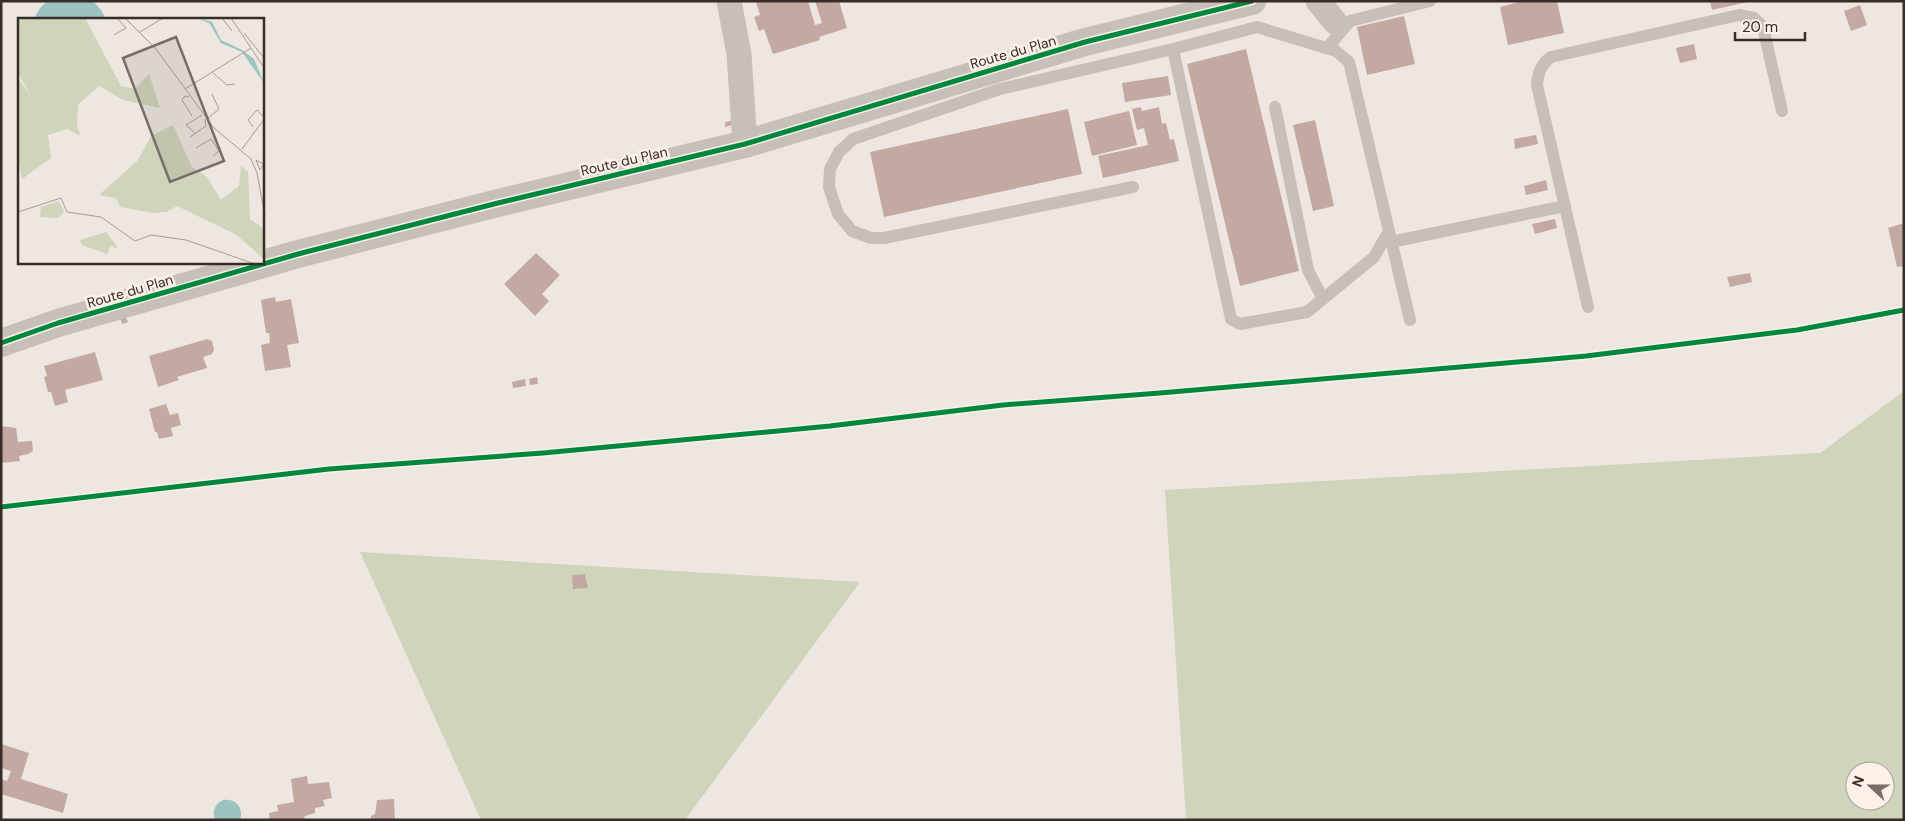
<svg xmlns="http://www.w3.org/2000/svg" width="1905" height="821" viewBox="0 0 1905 821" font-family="'DM Sans',sans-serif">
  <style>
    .green { fill: #d0d4ba; fill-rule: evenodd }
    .water { fill: #9bc3c0 }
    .building { fill: #c3a9a1 }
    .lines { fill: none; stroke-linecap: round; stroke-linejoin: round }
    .service { stroke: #c7bfba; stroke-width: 12 }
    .minor { stroke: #c7bfba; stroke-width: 25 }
    .tertiary { stroke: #c7bfba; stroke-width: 28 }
    .cycleway-casing { stroke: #fbf1e8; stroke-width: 8 }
    .cycleway { stroke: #00873e; stroke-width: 5 }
    .labels { text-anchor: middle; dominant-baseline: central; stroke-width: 5; stroke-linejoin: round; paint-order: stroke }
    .street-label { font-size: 14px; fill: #382c28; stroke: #fbf1e8 }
    .inset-road { fill: none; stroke: #a59c97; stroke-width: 1 }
    .view { fill: #786d69; fill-opacity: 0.15; stroke: #786d69; stroke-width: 2.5 }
    .inset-edge { fill: none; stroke: #382c28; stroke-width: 2.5 }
  </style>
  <rect width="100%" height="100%" fill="#eee7e1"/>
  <!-- green -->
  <path class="green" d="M1904,391V820H1186L1165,490L1820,453ZM1855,771H1885V801H1855Z
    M360,552L860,582L685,820H481Z"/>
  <!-- water -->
  <path class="water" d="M47,1H93L101,10L106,19H34L40,8Z
    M223,800C236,798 244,808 240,820H215C212,811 215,804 223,800Z"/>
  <!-- building -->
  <path class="building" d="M760,1H808L815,25L822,23L815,1H839L847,28L819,37L820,40L773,54L764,29L759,31L754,17L760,15L756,2Z
    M1523,1H1557L1564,33L1508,45L1500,7Z
    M1710,1H1747L1748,2L1712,10Z
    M1860,5L1867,25L1851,31L1844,11Z
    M1404,16L1415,64L1367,75L1357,27Z
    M1694,44L1697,59L1680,63L1676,48Z
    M1246,49L1299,271L1240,286L1187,64Z
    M1168,76L1171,95L1125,102L1122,83Z
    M1141,107L1142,111L1159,107L1162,124L1166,123L1170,140L1174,139L1179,161L1103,178L1098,156L1148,145L1144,128L1137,130L1132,109Z
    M1068,109L1082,174L884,217L870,152Z
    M1129,111L1137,145L1092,156L1084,122Z
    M1315,120L1334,206L1313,211L1293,125Z
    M731,121L732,125L725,127V122Z
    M1536,135L1538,144L1515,149L1514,139Z
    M1546,180L1548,190L1526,195L1524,186Z
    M1555,219L1557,228L1535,234L1532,224Z
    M1904,223V266L1897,267L1888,228Z
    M536,253L560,275L542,294L549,301L535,316L504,284Z
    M1750,273L1752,282L1730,287L1727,277Z
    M275,297L276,302L291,299L299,343L287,345L291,367L265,371L261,345L270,343L269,333H266L261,300Z
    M125,316L128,322L122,324L120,317Z
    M207,339L212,341L214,350L212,354L203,357L207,368L177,377L179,380L158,387L149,356Z
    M95,352L103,380L65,390L68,402L55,406L51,392H48L44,377L47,376L44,366Z
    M537,377L538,384L530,385L529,379Z
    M525,379L526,386L513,388L512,382Z
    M166,404L170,415L178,413L181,425L171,428L173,436L159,439L157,432H155L149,409Z
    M1,426L16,428L18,442L32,441L33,451L28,454L19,456L20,461L1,463Z
    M585,574L588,588L573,589L572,575Z
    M1,744L29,753L21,779L68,794L63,813L1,794V779L7,781L11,771L1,768Z
    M307,776L308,784L329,782L332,798L323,800L325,806L315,808V813L305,816L303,820H270L269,813L278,811L277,805L294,802L291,779Z
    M394,799L395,820H371V816L375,814L377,800Z"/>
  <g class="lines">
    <!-- service -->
    <path class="service" d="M1327,48L1350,21L1430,1
      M1173,49L1231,319L1240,324L1307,312L1374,257L1389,231
      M1275,107L1308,270L1323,299
      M1133,187L884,238H871L852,231L838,214L829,187L830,169L839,152L853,139L1000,89L1173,49L1257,27L1336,51L1349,62L1410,320
      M1391,242L1565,206
      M1588,307L1537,85C1538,73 1541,64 1551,57L1739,15L1754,18L1763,27L1782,111"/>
    <!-- minor -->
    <path class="minor" d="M729,1L739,54L745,144
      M1318,1L1335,22"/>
    <!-- tertiary -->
    <path class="tertiary" d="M1,343L58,323L298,254L498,203L745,144L1085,42L1252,1"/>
    <defs>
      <path id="cycleway" d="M1,343L58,323L298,254L498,203L745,144L1085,42L1252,1
        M1,507L329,469L543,453L830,426L1003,405L1160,393L1586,356L1797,330L1904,310"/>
    </defs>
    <!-- cycleway casing -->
    <use href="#cycleway" class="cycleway-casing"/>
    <!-- cycleway -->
    <use href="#cycleway" class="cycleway"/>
  </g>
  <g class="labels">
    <!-- street labels -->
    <g class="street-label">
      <text transform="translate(1013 52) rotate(-16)">Route du Plan</text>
      <text transform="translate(624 161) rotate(-13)">Route du Plan</text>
      <text transform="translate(130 291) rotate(-16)">Route du Plan</text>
    </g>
  </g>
  <!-- overview -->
  <g transform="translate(18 18)">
    <rect width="246" height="246" fill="#eee7e1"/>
    <path d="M0,0H67L103,68L117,71L131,56L142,90L105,82L81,68L60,87L59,109L63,118L49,111L30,117L33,140L4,161L0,138V61L12,76L0,55ZM155,107L174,149L189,159L203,182L221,168L223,148L230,154L232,201L246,211V241L217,216L159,188L149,194L135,195L102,189L98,180L81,177L120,142L133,118ZM41,183L46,194L40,200L22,199L23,189ZM88,214L101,231L92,228L89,236L64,227L62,222Z" fill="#d0d4ba"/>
    <path d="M180,0L194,4L203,22L224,32L236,41L246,65L224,34L203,25L192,6Z" fill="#9bc3c0"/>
    <path class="inset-road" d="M107,0L138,31L196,110L233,141L239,155L247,198M204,0L214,13M213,0L247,51M122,14L145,0M226,15L247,41M96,17L108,10L99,0M195,55L209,67L217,66M167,71L233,30M171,79L167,78L164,82L174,98M189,101L201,91L194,76M235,109L230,102L239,92L247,100M177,115L168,107L184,97M172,119L188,108L187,101M178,130L193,121L201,133L195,138M224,131L247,100M246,146L242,152L238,142L247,147M0,194L43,180L49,194L83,199L117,223L133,217L168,222L237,246"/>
    <path class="view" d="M158,19L206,143L152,164L105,40Z"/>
    <rect width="246" height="246" class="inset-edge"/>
  </g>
  <!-- border -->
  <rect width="1905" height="821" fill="none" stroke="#382c28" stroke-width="5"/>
  <!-- north arrow -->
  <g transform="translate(1870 786) rotate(291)"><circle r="24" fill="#fbf1e8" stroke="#ada29b"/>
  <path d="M0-4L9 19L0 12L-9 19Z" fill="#786d69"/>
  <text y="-8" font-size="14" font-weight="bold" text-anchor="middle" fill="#382c28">N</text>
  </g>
  <!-- scale -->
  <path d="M1735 32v8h70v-8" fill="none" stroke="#382c28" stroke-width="2.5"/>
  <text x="1742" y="32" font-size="15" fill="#382c28" stroke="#fbf1e8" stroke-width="4" paint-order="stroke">20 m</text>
</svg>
